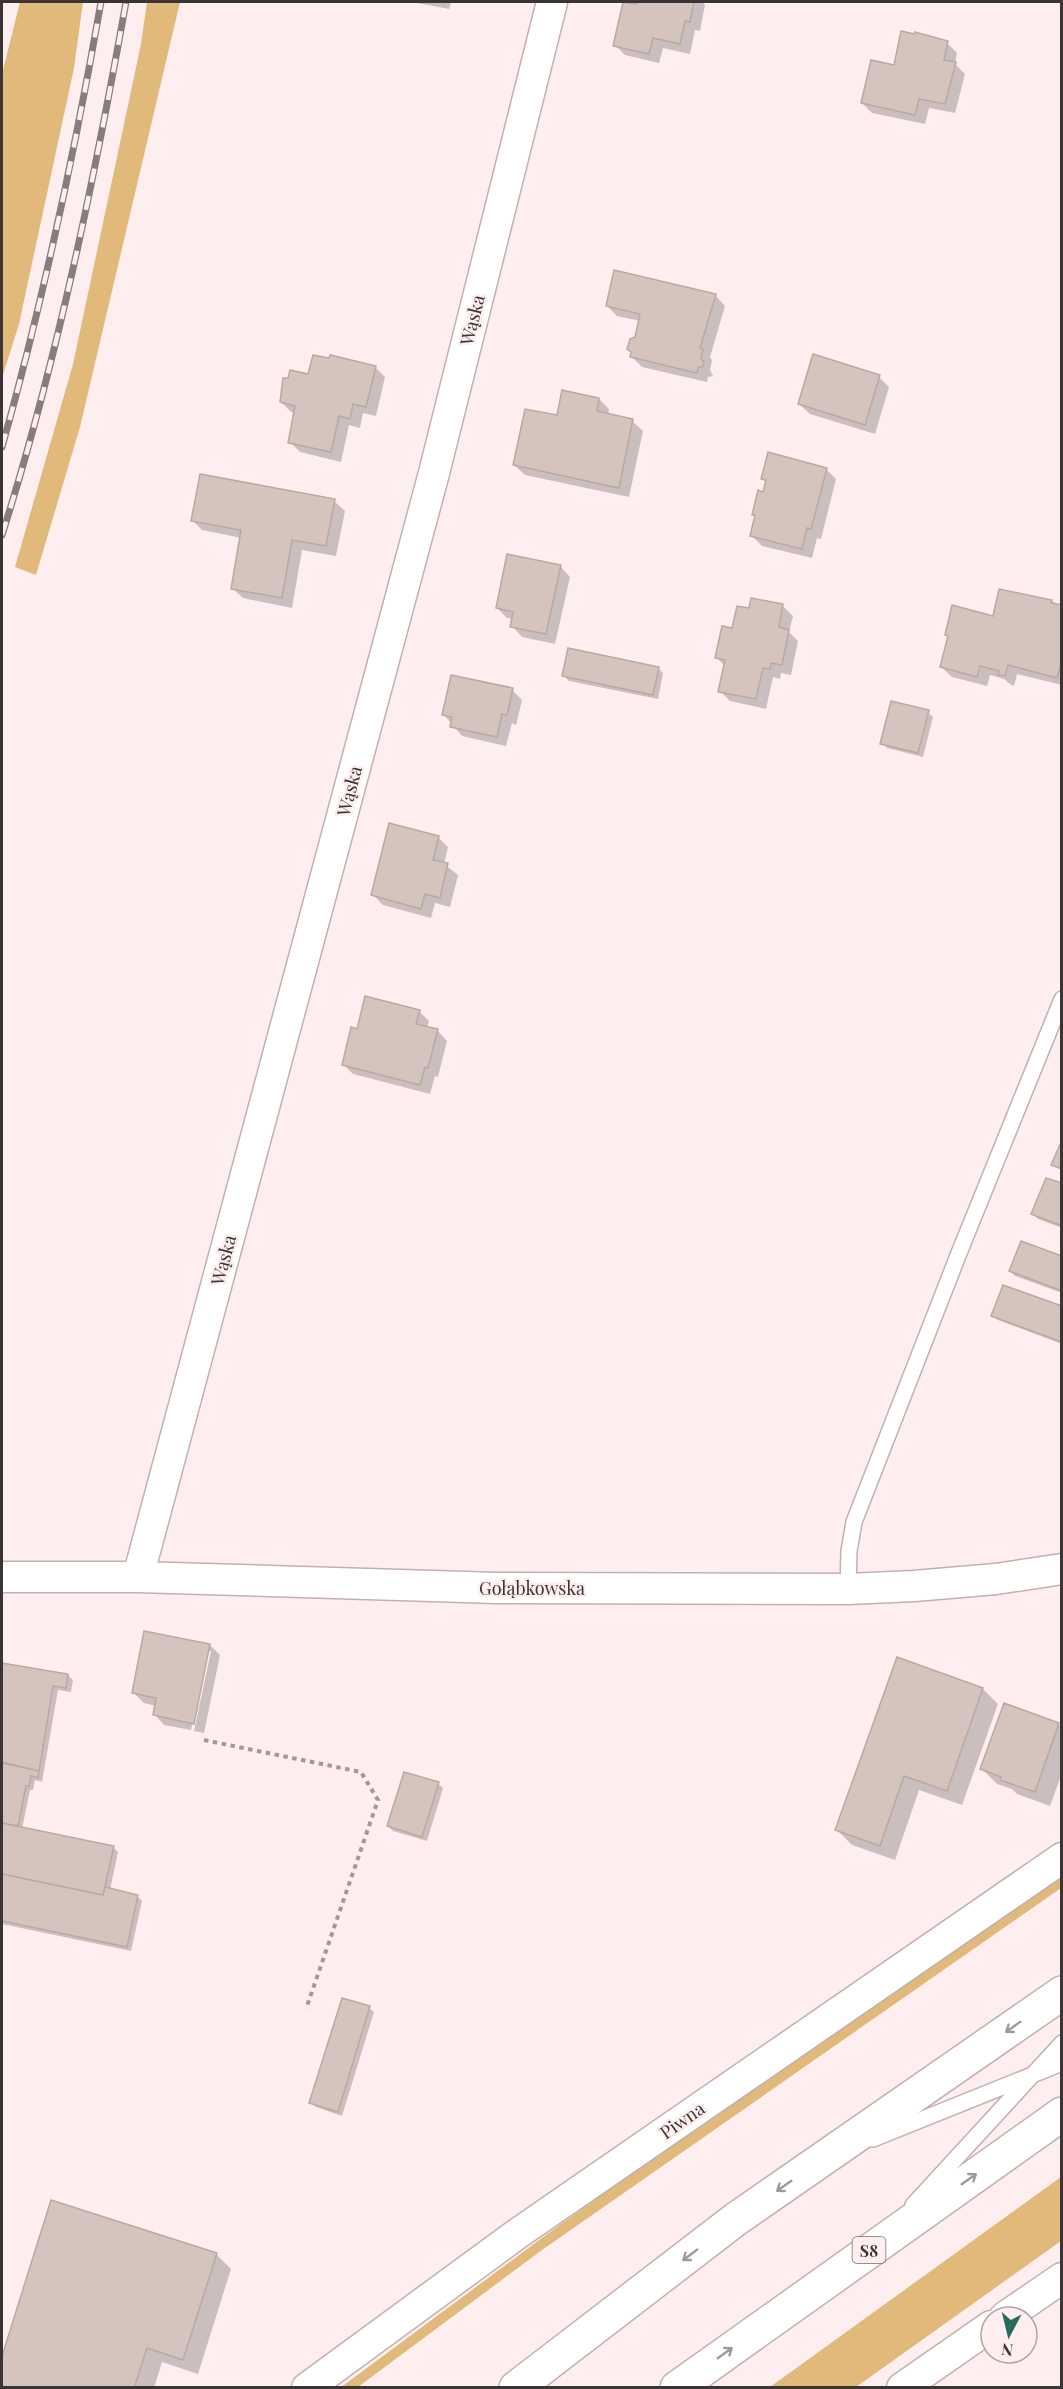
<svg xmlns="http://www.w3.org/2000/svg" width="1063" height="2389" viewBox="0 0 1063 2389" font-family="'Playfair Display',serif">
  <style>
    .green { fill: #e1b97a }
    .shadow { fill: #0003 }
    .building { fill: #d5c4bd; stroke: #b9a9a2; stroke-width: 1.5 }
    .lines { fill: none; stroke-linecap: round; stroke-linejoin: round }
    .service-casing { stroke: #c2b0b2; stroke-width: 18 }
    .minor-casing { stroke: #c2b0b2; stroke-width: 33 }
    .motorway-casing { stroke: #c2b0b2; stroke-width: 36 }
    .path { stroke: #a39797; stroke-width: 4; stroke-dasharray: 4.5 4.5; stroke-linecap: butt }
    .service { stroke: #fff; stroke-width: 15 }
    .minor { stroke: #fff; stroke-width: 30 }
    .motorway { stroke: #fff; stroke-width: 33 }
    .rail-casing { stroke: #887d7e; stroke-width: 7 }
    .rail { stroke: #feeeef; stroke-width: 4.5; stroke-dasharray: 14; stroke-linecap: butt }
    .oneway { stroke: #9d9a9a }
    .labels { text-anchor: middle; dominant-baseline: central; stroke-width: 5; stroke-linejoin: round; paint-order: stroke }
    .shield { fill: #feeeef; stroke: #766c6c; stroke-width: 1.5 }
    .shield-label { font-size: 16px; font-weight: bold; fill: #3b3434 }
    .street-label { font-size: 18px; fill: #3b3434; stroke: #feeeef }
  </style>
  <rect width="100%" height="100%" fill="#feeeef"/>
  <!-- green -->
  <path class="green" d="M20,2H83L74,68L19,324L2,378V74Z
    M147,2H180L80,427L36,575L15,567L73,364L141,44Z
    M1061,1873V1888L542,2250L358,2387L340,2388L550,2232L793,2058Z
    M1061,2177V2241L856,2387H770Z"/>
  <!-- shadow -->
  <path class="shadow" d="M412,2H451L449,9Z
    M638,2H702L705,5L700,31L695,30L690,54L663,48L659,63L625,55L615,45Z
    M947,43L957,53L955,64L965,74L955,113L929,108L925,124L872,113L862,103L895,67Z
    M715,295L725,306L710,357L712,360L710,370L713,376L708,377L707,382L642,367L632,357L640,321L617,316L607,306Z
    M375,367L385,377L376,416L363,413L360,428L349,425L341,462L300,452L290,442L296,413L291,412L281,402L309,376Z
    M879,377L889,387L875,434L810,414L799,404Z
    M599,399L609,409L608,415L632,421L643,431L629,497L525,475L514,465L558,417Z
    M826,469L836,479L821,539L817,538L812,558L762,546L751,535L756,517L753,514L764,494L767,483L762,479Z
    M334,501L345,511L336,556L302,550L292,608L243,598L232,588L242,538L202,530L192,520Z
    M560,566L570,577L555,644L522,637L512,626L514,619L507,618L497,608Z
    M1052,601L1062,607V685L1017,674L1014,686L1010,684L1004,679L990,675L987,686L952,677L941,667L949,637L946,634L994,617Z
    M783,606L793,616L789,632L798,641L791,675L781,673L780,679L773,677L766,709L730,701L720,691L725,666L717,658L733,629L750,610Z
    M658,668L663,673L658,699L569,681L564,676Z
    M512,690L522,700L516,725L512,723L506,746L462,736L444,715Z
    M928,712L933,717L923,757L887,748L882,743Z
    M438,837L448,847L444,864L458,875L450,907L435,903L431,918L383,905L373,895Z
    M419,1011L429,1021L427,1028L437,1030L447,1041L438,1077L435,1076L430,1094L353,1074L343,1064L358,1030Z
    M1062,1185V1228L1038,1219L1033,1214Z
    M1062,1257V1293L1015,1276L1010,1271Z
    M1062,1308V1344L998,1320L993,1316Z
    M210,1645L220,1655L204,1733L194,1731L211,1651H207L191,1730L164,1725L154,1714L156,1706L144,1703L134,1693Z
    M2,1665L68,1675L73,1680L71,1692L58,1690L42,1782L35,1780L33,1790H30L22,1829L113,1847L118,1852L110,1890L137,1896L142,1901L131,1951L2,1924Z
    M983,1689L998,1704L962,1805L919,1790L895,1860L852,1845L837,1830Z
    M1058,1724L1062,1727V1773L1050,1806L1017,1794L1012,1789L997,1784L982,1769Z
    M438,1784L443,1788L427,1841L393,1831L388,1826Z
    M369,2008L374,2012L342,2116L316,2107L311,2103Z
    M52,2202L216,2254L231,2269L198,2374L162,2362L154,2388H2V2361Z"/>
  <!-- building -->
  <path class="building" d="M623,2L636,4L637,2H694L690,22L685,21L680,44L653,38L649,54L613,46Z
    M901,31L915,34V32L948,41L944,60L956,62L945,104L919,99L915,115L861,103L871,60L894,65Z
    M614,270L716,294L700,348L703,349L701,359L704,362L703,366L698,368L697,373L630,357L631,352L627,349L630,339L635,337L640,314L606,306Z
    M813,354L880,375L865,425L798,404Z
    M313,355L329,358L330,355L376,366L366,407L353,404L350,419L339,416L331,452L288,443L295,406L280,402L283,378H288L290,370L308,374Z
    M562,390L599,398L597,411L633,419L619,488L513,465L525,409L557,415Z
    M768,452L827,468L811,529L807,528L802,549L750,536L755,515H752L758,490L763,492L766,480L761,479Z
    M200,474L335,499L326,546L292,540L282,598L231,589L241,530L191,521Z
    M507,554L561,565L546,634L510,627L513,612L496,608Z
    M999,589L1052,600L1051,603L1062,605V660L1057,678L1008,665L1005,676L998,675L999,671L980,666L977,677L940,667L948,636L945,635L952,605L993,616Z
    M751,598L783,604L779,627L789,630L782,665L771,663L770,669L763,668L756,699L718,692L725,660L715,658L722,626L732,628L737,606L749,608Z
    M568,648L659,667L653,695L562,676Z
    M451,675L513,688L507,715L502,714L497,737L450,727L452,717L442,715Z
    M891,701L929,710L918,753L880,744Z
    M389,823L439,836L433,860L448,863L440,898L425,894L421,909L371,895Z
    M365,996L420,1010L416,1024L438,1029L428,1068L425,1067L420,1085L342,1065L351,1027L357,1029Z
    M1062,1140V1169L1051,1165Z
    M1046,1178L1062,1183V1226L1031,1214Z
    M1021,1241L1062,1256V1291L1009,1271Z
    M1003,1285L1062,1306V1342L991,1316Z
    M144,1631L210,1644L194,1724L153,1715L156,1698L132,1693Z
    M897,1657L983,1688L947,1791L904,1776L880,1846L835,1830Z
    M2,1663L68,1674L66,1688L53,1686L39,1771L2,1762Z
    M1004,1703L1059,1723L1035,1792L1000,1780L1001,1777L980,1769Z
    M2,1763L39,1771L38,1778L31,1776L29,1786H26L18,1826L2,1823Z
    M404,1772L439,1782L422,1837L387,1826Z
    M2,1823L114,1846L103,1895L2,1874Z
    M2,1874L103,1895L105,1887L138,1895L127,1947L2,1921Z
    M342,1998L370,2006L338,2112L309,2103Z
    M51,2200L217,2253L183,2360L147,2348L134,2388H2V2356Z"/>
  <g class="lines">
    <defs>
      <path id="service" d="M848,1589L849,1551L854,1522L959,1253L1062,999
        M873,2139L1062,2063
        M913,2205L1062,2043"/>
      <path id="minor" d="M2,1577H138L497,1588L848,1589L914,1586L996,1579L1062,1569
        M138,1577L434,473L552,2
        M1005,2317L1062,2278
        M307,2388L517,2234L1062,1858
        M902,2388L991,2326"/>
      <path id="motorway" d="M516,2388L736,2219L1062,1993
        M677,2388L1062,2114"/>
    </defs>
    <!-- service casing -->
    <use href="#service" class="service-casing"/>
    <!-- minor casing -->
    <use href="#minor" class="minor-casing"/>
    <!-- motorway casing -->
    <use href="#motorway" class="motorway-casing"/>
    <!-- path -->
    <path class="path" d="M204,1740L361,1772L378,1800L306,2009"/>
    <!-- service -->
    <use href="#service" class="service"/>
    <!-- minor -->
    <use href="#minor" class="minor"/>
    <!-- motorway -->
    <use href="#motorway" class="motorway"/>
    <defs>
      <path id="rail" d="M2,447C43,301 75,151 101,2
        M2,535C57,361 94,181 126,2"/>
    </defs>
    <!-- rail casing -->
    <use href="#rail" class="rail-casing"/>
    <!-- rail -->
    <use href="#rail" class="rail"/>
  </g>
  <!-- one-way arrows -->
  <defs><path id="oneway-shaft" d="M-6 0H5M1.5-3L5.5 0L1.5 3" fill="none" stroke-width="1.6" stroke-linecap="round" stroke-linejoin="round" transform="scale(1.5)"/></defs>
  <g class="oneway">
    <use href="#oneway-shaft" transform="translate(1013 2027) rotate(145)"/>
    <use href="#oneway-shaft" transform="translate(969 2179) rotate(-35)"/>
    <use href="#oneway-shaft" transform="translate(784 2186) rotate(145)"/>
    <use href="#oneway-shaft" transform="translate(690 2255) rotate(143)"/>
    <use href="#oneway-shaft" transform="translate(725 2353) rotate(-36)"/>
  </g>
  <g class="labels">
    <!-- shield labels -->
    <rect class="shield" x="852.5" y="2237" width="33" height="26" rx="4.5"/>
    <g class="shield-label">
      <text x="869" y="2250">S8</text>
    </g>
    <!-- street labels -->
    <g class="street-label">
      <text transform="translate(472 320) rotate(-76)">Wąska</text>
      <text transform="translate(349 791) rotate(-75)">Wąska</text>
      <text transform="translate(223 1260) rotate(-75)">Wąska</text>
      <text x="532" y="1588">Gołąbkowska</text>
      <text transform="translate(682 2120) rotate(-35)">Piwna</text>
    </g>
  </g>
  <!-- border -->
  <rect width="1063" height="2389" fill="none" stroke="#3b3434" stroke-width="6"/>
  <!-- north arrow -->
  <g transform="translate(1009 2335) rotate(187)"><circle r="28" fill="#feeeef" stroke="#b0a4a4" stroke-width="1.5"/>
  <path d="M0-4.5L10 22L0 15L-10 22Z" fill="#286c5f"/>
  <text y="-9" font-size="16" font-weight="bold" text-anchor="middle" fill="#3b3434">N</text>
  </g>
</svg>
